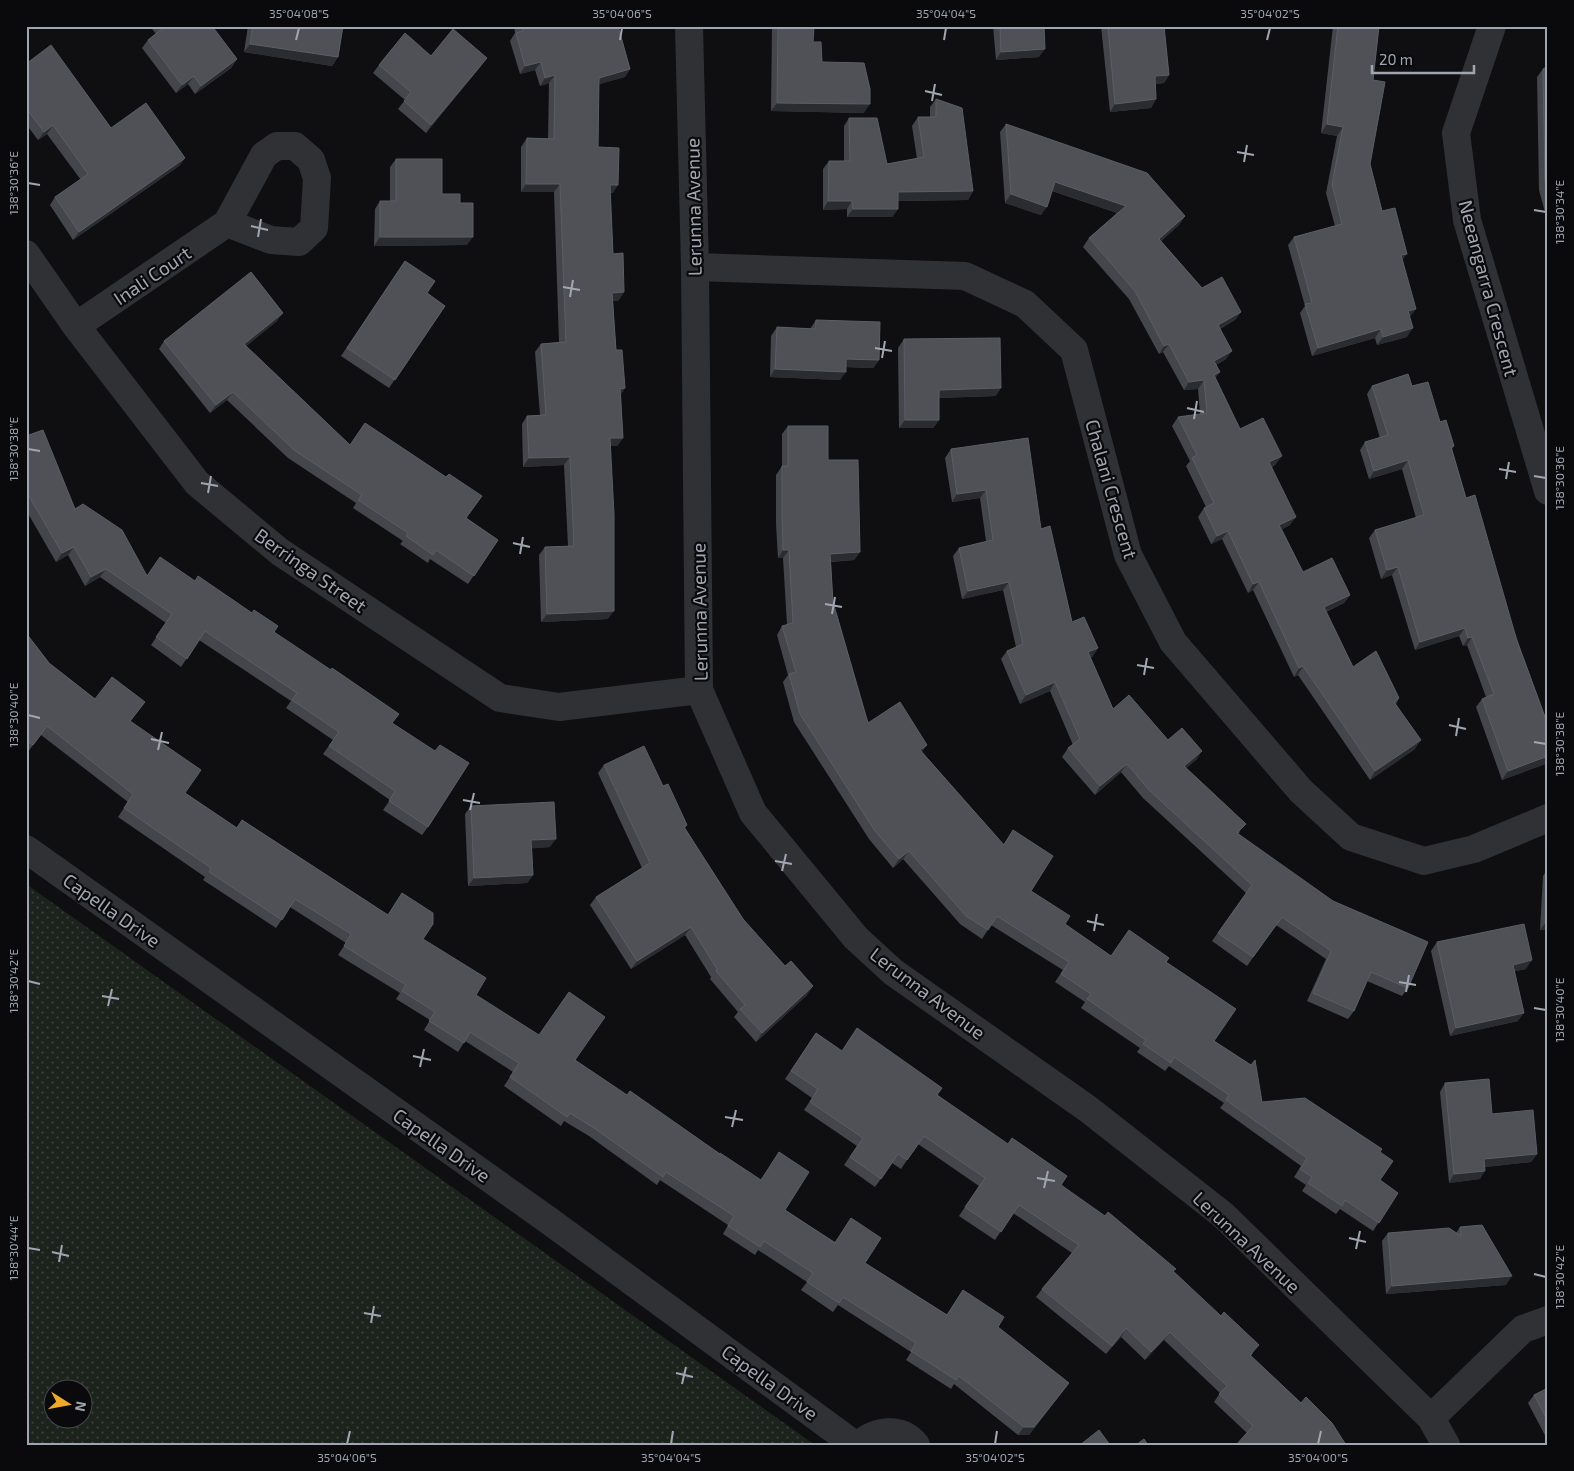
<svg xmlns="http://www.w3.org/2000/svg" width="1574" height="1471" viewBox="0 0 1574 1471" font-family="'Exo 2',sans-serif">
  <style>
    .park { fill: url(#park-dots); fill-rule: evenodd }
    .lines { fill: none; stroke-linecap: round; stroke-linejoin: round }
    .minor { stroke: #303135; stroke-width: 28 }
    .wall { fill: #45464c }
    .shaded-wall { fill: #2b2c30 }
    .building { fill: #4f5157; stroke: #5b5e65 }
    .ticks { fill: none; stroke: #a0a6b1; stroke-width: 2 }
    .labels { text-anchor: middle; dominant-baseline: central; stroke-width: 4.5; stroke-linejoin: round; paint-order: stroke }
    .street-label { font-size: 19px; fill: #a0a6b1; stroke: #0a0a0c }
    .neatline { fill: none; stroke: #a0a6b1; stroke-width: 2 }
    .ticks-label { font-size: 12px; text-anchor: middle; fill: #a0a6b1 }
  </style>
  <defs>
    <pattern id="park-dots" width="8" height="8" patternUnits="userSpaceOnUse" patternTransform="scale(1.25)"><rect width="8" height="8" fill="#1c231c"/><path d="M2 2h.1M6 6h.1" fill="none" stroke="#3a403b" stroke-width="1.8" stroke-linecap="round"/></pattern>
  </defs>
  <rect width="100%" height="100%" fill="#0f0f11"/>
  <!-- park -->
  <path class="park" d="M26,884L815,1445H26ZM52,1388H82V1418H52Z"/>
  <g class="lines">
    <!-- minor -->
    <path class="minor" d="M689,26L695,267L699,690L753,813L856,938L893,972L1088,1109L1223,1215L1431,1418L1446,1445
      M1492,26L1456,133L1467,220L1548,491
      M26,254L76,326L197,483L280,552L500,698L559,707L699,690
      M695,267L965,276L1025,304L1074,350L1128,555L1173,642L1301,791L1351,837L1424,861L1474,849L1548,818
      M76,326L227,223L271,240L299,242L314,228L317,178L311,160L295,146H277L264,155L227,223
      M26,849L548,1220L855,1445
      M1431,1418L1523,1329L1548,1320
      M859,1445C875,1430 901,1426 916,1445"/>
  </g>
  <!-- wall -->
  <path class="wall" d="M150,26H212L237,59L231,68L195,94L188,84L176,93L142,48L148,40L156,34Z
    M248,26H343L338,57L332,66L244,52Z
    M514,26H618L630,69L625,77L599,84L598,147L613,193H610L613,254L624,292L618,301H613L616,350L625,388L621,394L623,438L617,446H611L608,619L541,622L539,555L545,547L568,546L564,465L523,467L522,424L527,416L540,415L535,352L541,344L559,342L554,192H521V147L527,138L548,139L549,83L540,86L535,70L520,74L510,41L515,33Z
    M772,26H814L813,42L822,62L864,113L771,111Z
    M993,26H1044L1039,57L996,60Z
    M1101,26H1164L1169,75L1164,83L1155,84L1156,99L1151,108L1110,112Z
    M1333,26H1379L1373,80L1370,164L1382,211L1402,260L1410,317L1407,337L1377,345L1375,338L1312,356L1300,313L1305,306L1288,245L1294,237L1335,226L1326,193L1337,136L1321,133Z
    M431,56L481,66L426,133L398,109L405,100L373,73L379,65Z
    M26,64L111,128L185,158L179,166L73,240L50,205L55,197L81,180L47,134L38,140L26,124Z
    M1548,66V223L1539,190L1537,77L1543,69Z
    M936,99L973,191L968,200L898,201V209L892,217H847V209L823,210V169L829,161H844V126L849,118L887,164L917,159L912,126L918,117H930V107Z
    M1006,124L1185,216L1179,225L1161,241L1202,288L1241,312L1235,320L1220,329L1226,359L1216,365L1215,378L1240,429L1276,464L1272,467L1290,525L1282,529L1303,572L1350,595L1344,603L1326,612L1353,667L1399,698L1396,704L1415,749L1370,780L1298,675L1294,677L1253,590L1248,593L1222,539L1211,544L1198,517L1204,508L1206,507L1186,466L1190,461L1172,426L1178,417L1200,414L1198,389L1184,390L1163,352L1159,354L1129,299L1083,247L1089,238L1117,213L1052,191L1041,215L1005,203L1000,132Z
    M396,159L442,194L460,203L467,245L374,246L375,209L380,201H390V167Z
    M405,261L427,293L445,306L389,388L341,356Z
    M816,320L879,360L873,368L846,367L840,380L770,377L771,336L777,327L810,329Z
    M277,321L246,346L350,445L466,518L498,540L468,584L430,559L428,563L400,544L403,541L353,508L356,503L288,458L227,400L210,413L159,349L164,341Z
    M904,339L996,396L939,398V420L933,428H899L898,348Z
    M1372,386H1412L1440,422L1454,446L1452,449L1466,498L1548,725V763L1502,780L1476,707L1482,699L1486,697L1467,645L1463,646L1459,636L1415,650L1392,575L1381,579L1369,538L1375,530L1416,518L1402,469L1369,479L1360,450L1365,442L1380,438L1367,394Z
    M788,426L828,460L860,552L854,560L831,562L833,602L868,723L927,745L922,752L1003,845L1013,830L1031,891L1065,924L1111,956L1166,962L1214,1041L1262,1102L1380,1152V1180L1398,1193L1373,1231L1340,1209L1336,1214L1302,1191L1306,1185L1294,1177L1301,1166L1220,1108L1224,1103L1169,1066L1165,1071L1137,1052L1140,1048L1081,1008L1085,1002L1055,982L1063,970L991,925L982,939L960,924L903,859L893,868L869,839L794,722L783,682L788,675L777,635L782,626L787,625L783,558H778L776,524V475L782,466V434Z
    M26,436L75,509L147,576L194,581L274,632L392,723L428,827L422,835L383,810L390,800L323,754L333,740L286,708L291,701L199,640L181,667L151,645L166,623L100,577L85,586L68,555L56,562L26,510Z
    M951,449L1041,529L1072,622L1098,648L1092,657H1090L1113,709L1168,740L1197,759L1186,768L1240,832L1238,834L1408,988L1402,996L1367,981L1354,1011L1348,1019L1307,1001L1326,959L1276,925L1247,966L1212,941L1246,893L1143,798L1121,772L1095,795L1062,757L1068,748L1073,745L1050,691L1020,704L1001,659L1007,651L1016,647L1003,590L962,599L953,556L959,548L986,541L980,498L952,502L945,458Z
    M26,633L49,663L95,699L139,710L130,722L185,793L236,828L242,820L388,915L402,893L423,939L476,995L575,1060L785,1210L835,1242L851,1218L865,1263L947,1315L963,1290L998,1327L1063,1391L1029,1435H1018L954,1384L951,1389L906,1360L911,1352L838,1305L833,1312L801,1290L807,1282L758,1250L755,1255L723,1234L728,1225L660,1180L657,1185L589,1136L564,1121L561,1126L504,1086L513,1072L465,1041L458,1052L424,1030L430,1020L396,999L400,993L338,955L346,943L290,907L276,928L203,880L205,877L118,817L128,802L41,735L27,753L26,752Z
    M604,765L663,786L687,825L685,828L743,919L807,995L756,1042L734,1017L738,1012L710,979L711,977L685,935L631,969L590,905L596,897L642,868L598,773Z
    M471,806L550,847L532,848L533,875L527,883L468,886L465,814Z
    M1548,868V930H1540L1543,876Z
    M1437,942L1526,969L1515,971L1518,1021L1450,1036L1431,951Z
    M816,1033L842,1051L937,1095L1061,1185L1174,1272L1253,1353L1251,1356L1301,1403L1332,1423L1247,1433L1214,1402L1220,1393L1164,1340L1145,1360L1121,1337L1106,1354L1036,1297L1042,1289L1072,1253L1013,1213L995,1240L959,1216L979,1186L918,1144L901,1169L892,1163L875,1187L844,1165L857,1146L804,1110L812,1098L785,1079Z
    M1445,1083L1492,1114L1537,1154L1531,1162L1485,1167L1480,1179L1449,1183L1440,1092Z
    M1460,1227L1506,1285L1386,1294L1382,1241L1388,1233H1456Z
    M1548,1388V1441L1528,1403L1534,1395Z"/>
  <!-- shaded-wall -->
  <path class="shaded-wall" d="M250,44L338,57L332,66L244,52Z
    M1045,49L1039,57L996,60L1001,52Z
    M487,58L481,66L426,133L431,125Z
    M237,59L231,68L195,94L201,86Z
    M541,62L535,70L520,74L525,66Z
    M630,69L625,77L593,86L599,78Z
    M555,75L549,83L540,86L545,78Z
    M1169,75L1164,83L1149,85L1155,76Z
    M194,76L188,84L176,93L182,85Z
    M1156,99L1151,108L1110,112L1115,104Z
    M777,103L870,104L864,113L771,111Z
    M1327,124L1343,127L1337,136L1321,133Z
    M53,125L47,134L38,140L44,132Z
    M185,158L179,166L73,240L79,232Z
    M1055,182L1126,206L1120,214L1050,190Z
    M526,184H560L554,192H521Z
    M610,185H618L613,193H604Z
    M973,191L968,200L892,201L898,192Z
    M1011,194L1047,207L1041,215L1005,203Z
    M828,201H852L847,209L823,210Z
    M853,209H898L892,217H847Z
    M1185,216L1179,225L1153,247L1159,239Z
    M380,237H473L467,245L374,246Z
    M1407,254L1401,262V255Z
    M624,292L618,301H606L612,293Z
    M1416,309L1410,317L1402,320L1408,311Z
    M1241,312L1235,320L1212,333L1218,325Z
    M283,313L277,321L239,352L244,344Z
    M1413,328L1407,337L1377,345L1383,337Z
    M1381,329L1375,338L1312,356L1318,348Z
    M1169,344L1163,352L1159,354L1164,346Z
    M1232,351L1226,359L1208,369L1214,361Z
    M846,359L879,360L873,368L840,367Z
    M775,369L846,372L840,380L770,377Z
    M1220,372L1214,380V375Z
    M1204,380L1198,389L1184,390L1189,382Z
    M625,388L619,397L620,389Z
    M1001,388L996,396L933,398L939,390Z
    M233,392L227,400L210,413L216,405Z
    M905,420H939L933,428H899Z
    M610,438H623L617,446H605Z
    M1282,456L1276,464L1264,471L1269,462Z
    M570,457L564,465L523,467L529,458Z
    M1408,460L1402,469L1369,479L1374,471Z
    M986,490L980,498L952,502L957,494Z
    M1296,517L1290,525L1274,533L1279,525Z
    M1228,531L1222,539L1211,544L1217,536Z
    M74,547L68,555L56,562L62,553Z
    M783,550H789L783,558H778Z
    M860,552L854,560L825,562L830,554Z
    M1398,567L1392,575L1381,579L1387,570Z
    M106,569L100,577L85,586L91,577Z
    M1009,582L1003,590L962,599L968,591Z
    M1259,582L1253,590L1248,593L1253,584Z
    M1350,595L1344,603L1318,615L1324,607Z
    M614,611L608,619L541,622L547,614Z
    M1465,628L1459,636L1415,650L1420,642Z
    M1472,637L1467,645L1463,646L1468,638Z
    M1098,648L1092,657L1082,661L1088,652Z
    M1303,666L1298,675L1294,677L1299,668Z
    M1055,682L1050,691L1020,704L1026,695Z
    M1421,740L1415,749L1370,780L1375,771Z
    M927,745L921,753L920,750Z
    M1202,751L1197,759L1178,775L1184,766Z
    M1548,756V763L1502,780L1508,771Z
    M1127,764L1121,772L1095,795L1100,786Z
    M556,839L550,847L525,849L531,840Z
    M909,851L903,859L893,868L899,859Z
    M533,875L527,883L468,886L474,878Z
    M1546,922H1548V930H1540Z
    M691,927L685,935L631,969L637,961Z
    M1532,960L1526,969L1507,973L1513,965Z
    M813,986L807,995L756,1042L762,1033Z
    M1524,1013L1518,1021L1450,1036L1456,1028Z
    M1537,1154L1531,1162L1478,1168L1484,1159Z
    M1485,1171L1480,1179L1449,1183L1454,1174Z
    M1512,1276L1506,1285L1386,1294L1392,1286Z
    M1126,1328L1121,1337L1106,1354L1112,1346Z
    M1170,1332L1164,1340L1145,1360L1151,1352Z
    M1069,1383L1029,1435H1018L1024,1427Z"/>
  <!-- building -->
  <path class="building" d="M162,26H212L237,59L201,86L194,76L182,85L148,40L163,28Z
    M253,26H343L338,57L250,44Z
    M522,26H618L630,69L599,78L598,147L619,148L618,185H610L613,254L623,253L624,292L612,293L616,350H622L625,388L620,389L623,438H610L614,514V611L547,614L545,547L574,546L570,457L529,458L527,416L546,415L541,344L566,342L560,184H526L527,138L554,139L555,75L545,78L541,62L525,66L516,33L523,31Z
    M778,26H814L813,42H821L822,62L864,63L870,89V104L777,103Z
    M1000,26H1044L1045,49L1001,52Z
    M1108,26H1164L1169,75L1155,76L1156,99L1115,104Z
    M1338,26H1379L1373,80L1385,82L1370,164L1382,211L1395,208L1407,254L1401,255L1416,309L1408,311L1413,328L1383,337L1381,329L1318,348L1305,304L1312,303L1294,237L1342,224L1332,184L1343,127L1327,124Z
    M453,29L487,58L431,125L404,101L411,92L379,65L405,33L431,56Z
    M51,45L111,128L146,103L185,158L79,232L55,197L88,174L53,125L44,132L26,108V64Z
    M1548,66V194L1545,182L1543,69Z
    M936,99L962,108L973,191L898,192V209H853L852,201H828L829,161H850L849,118H877L887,164L924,157L918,117H936Z
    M1006,124L1147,173L1185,216L1159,239L1202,288L1222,277L1241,312L1218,325L1232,351L1214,361L1220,372L1214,375L1240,429L1263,418L1282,456L1269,462L1296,517L1279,525L1303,572L1332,558L1350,595L1324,607L1353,667L1376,651L1399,698L1394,702L1421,740L1375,771L1303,666L1299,668L1259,582L1253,584L1228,531L1217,536L1204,508L1214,503L1192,458L1197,455L1178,417L1207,413L1204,380L1189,382L1169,344L1164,346L1135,291L1089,238L1126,206L1055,182L1047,207L1011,194Z
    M396,159H442V194H460V203H473V237H380V201H396Z
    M405,261L435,281L427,293L445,306L395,380L347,348Z
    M251,272L283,313L244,344L350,445L365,423L446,477L449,474L482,496L466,518L498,540L474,576L436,550L433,555L406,536L408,533L358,500L362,495L294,450L233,392L216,405L164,341Z
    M816,320L880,322L879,360L846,359V372L775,369L777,327L815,329Z
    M1000,338L1001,388L939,390V420H905L904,339Z
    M1408,374L1412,386L1428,382L1440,422L1446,420L1454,446L1451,447L1466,498L1475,495L1517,641L1548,725V756L1508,771L1482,699L1494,694L1472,637L1468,638L1465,628L1420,642L1398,567L1387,570L1375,530L1424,515L1408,460L1374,471L1365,442L1388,435L1372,386Z
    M788,426H828V460H858L860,552L830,554L833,602L868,723L900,702L927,745L920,750L1004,845L1013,830L1053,856L1031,891L1070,916L1065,924L1111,956L1129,930L1169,958L1166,962L1236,1009L1214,1041L1251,1065L1255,1060L1262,1102L1305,1098L1382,1149L1380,1152L1393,1161L1380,1180L1398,1193L1379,1223L1345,1200L1342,1206L1308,1183L1312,1177L1300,1169L1307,1158L1226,1100L1229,1095L1174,1057L1171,1063L1143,1044L1146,1040L1087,999L1091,994L1061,974L1069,962L997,916L988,930L966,916L909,851L899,859L875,831L800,714L789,674L796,672L782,626L793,623L789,550H783L782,516V466H788Z
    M43,430L75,509L83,504L122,530L147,576L160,557L195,581L198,576L252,613L254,610L278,626L274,632L331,670L332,668L399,714L392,723L435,751L440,745L469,763L428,827L389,801L395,791L329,746L339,732L292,700L297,693L205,631L187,659L156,637L172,614L106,569L91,577L74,547L62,553L26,491V436Z
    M1028,438L1041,529L1050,526L1072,622L1084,617L1098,648L1088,652L1113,709L1129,695L1168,740L1182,728L1202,751L1184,766L1246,824L1237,833L1333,901L1428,942L1408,988L1371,972L1354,1011L1313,993L1331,951L1282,917L1253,957L1218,933L1252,885L1149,790L1127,764L1100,786L1068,748L1080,739L1055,682L1026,695L1007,651L1023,644L1009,582L968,591L959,548L993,540L986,490L957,494L951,449Z
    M26,633L49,663L95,699L112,677L145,702L130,721L201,770L185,793L237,828L242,820L388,915L402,893L433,913V924L423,939L486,978L476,995L539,1035L569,992L605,1017L575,1060L627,1095L630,1091L720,1154V1153L761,1180L779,1152L809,1172L785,1210L835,1243L851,1218L881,1238L865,1263L947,1315L963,1290L1004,1317L998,1327L1069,1383L1034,1427H1024L959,1376L956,1380L911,1351L916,1343L843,1297L839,1303L807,1282L813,1273L764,1241L760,1247L728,1226L734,1216L666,1172L663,1177L594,1128L570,1113L567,1117L510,1077L519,1063L470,1032L464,1043L429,1021L435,1012L402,991L406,985L344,946L351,934L295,899L282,920L209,872L211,868L124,808L133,794L47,726L33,745L26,740Z
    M644,746L663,786L668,784L687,825L684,827L743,919L785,966L791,961L813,986L762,1033L740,1009L745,1005L716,971L717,969L691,927L637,961L596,897L650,863L604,765Z
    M554,802L556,839L531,840L533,875L474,878L471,806Z
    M1548,885V922H1546Z
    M1524,924L1532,960L1513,965L1524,1013L1456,1028L1437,942Z
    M857,1028L942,1088L937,1095L1008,1144L1012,1138L1067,1176L1061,1185L1105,1216L1108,1212L1176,1269L1173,1271L1221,1316L1224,1312L1259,1345L1250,1355L1301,1403L1306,1397L1332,1423L1346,1445H1236L1253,1426L1219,1394L1227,1386L1170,1332L1151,1352L1126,1328L1112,1346L1042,1289L1079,1245L1019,1205L1001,1232L965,1207L985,1178L924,1136L907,1160L898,1154L881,1179L850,1157L863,1138L810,1102L818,1089L791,1071L816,1033L842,1051Z
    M1489,1079L1492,1114L1533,1110L1537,1154L1484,1159L1485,1171L1454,1174L1445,1083Z
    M1482,1225L1512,1276L1392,1286L1388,1233L1449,1228L1461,1236L1460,1227Z
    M1548,1388V1421L1534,1395Z
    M1099,1430L1110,1445H1080Z
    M1144,1439L1148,1445H1136Z"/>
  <!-- ticks -->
  <path class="ticks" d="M296,40L299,28M620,40L622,28M944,40L946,28M1267,40L1270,28M925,91L942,95M932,101L935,84M1237,152L1254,155M1244,162L1247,145M28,183L40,185M1534,210L1546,212M251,226L268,230M258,237L261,219M563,287L580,290M570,297L573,280M875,348L892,351M882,358L885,341M1187,408L1204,412M1194,419L1197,401M28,449L40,451M1499,469L1516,472M1534,476L1546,478M1506,479L1509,462M201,483L218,486M208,493L211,476M513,543L530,547M520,554L523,537M825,604L842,607M832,614L835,597M1137,665L1154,668M1144,675L1147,658M28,715L40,718M1449,725L1466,729M1456,736L1459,718M151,739L169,743M1534,742L1546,744M158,750L162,732M463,800L480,803M470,810L474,793M775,861L792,864M782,871L786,854M1087,921L1104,925M1094,931L1097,914M28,981L40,984M1399,982L1416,985M1406,992L1409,975M102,996L119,999M108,1006L112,989M1534,1008L1546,1010M413,1056L431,1060M420,1067L424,1049M725,1117L743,1120M732,1127L736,1110M1037,1178L1055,1181M1044,1188L1048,1171M1349,1238L1366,1242M28,1248L40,1250M1356,1249L1360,1231M52,1252L69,1256M59,1262L62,1245M1534,1274L1546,1277M364,1313L381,1316M371,1323L374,1306M676,1373L693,1377M682,1384L686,1367M347,1444L350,1431M671,1444L673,1431M995,1444L997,1431M1318,1444L1321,1431"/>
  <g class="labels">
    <!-- street labels -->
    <g class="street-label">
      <text transform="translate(693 207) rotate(-91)">Lerunna Avenue</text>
      <text transform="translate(152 275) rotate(-34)">Inali Court</text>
      <text transform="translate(1489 288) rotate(75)">Neeangarra Crescent</text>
      <text transform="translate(1112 489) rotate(74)">Chalani Crescent</text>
      <text transform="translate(311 570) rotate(35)">Berringa Street</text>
      <text transform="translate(699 612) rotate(-91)">Lerunna Avenue</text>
      <text transform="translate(112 910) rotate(35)">Capella Drive</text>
      <text transform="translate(928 993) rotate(37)">Lerunna Avenue</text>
      <text transform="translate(442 1145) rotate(35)">Capella Drive</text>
      <text transform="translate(1247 1242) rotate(43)">Lerunna Avenue</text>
      <text transform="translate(770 1382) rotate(36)">Capella Drive</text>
    </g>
  </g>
  <!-- border -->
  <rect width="1574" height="1471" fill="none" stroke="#0a0a0c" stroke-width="55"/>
  <!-- north arrow -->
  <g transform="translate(68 1404) rotate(101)"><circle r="24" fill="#0a0a0c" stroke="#46484e"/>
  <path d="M0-4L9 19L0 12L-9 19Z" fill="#eea82a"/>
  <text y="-8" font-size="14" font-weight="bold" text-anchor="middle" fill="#a0a6b1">N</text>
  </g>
  <!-- scale -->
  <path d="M1372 65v8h102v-8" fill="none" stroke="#a0a6b1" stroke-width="2.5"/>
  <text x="1379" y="65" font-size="15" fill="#a0a6b1" stroke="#0a0a0c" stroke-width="4" paint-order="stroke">20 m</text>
  <rect x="28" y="28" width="1518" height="1416" class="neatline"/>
  <g class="ticks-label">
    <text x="299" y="18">35°04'08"S</text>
    <text x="622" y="18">35°04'06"S</text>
    <text x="946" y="18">35°04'04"S</text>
    <text x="1270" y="18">35°04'02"S</text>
    <text transform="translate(14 183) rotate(-90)" y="4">138°30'36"E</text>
    <text transform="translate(1560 212) rotate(-90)" y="4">138°30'34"E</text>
    <text transform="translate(14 449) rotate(-90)" y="4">138°30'38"E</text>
    <text transform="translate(1560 478) rotate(-90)" y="4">138°30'36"E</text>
    <text transform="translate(14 715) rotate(-90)" y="4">138°30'40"E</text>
    <text transform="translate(1560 744) rotate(-90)" y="4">138°30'38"E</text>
    <text transform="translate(14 981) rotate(-90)" y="4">138°30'42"E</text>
    <text transform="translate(1560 1010) rotate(-90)" y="4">138°30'40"E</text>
    <text transform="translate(14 1248) rotate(-90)" y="4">138°30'44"E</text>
    <text transform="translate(1560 1277) rotate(-90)" y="4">138°30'42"E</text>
    <text x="347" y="1462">35°04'06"S</text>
    <text x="671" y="1462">35°04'04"S</text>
    <text x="995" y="1462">35°04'02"S</text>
    <text x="1318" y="1462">35°04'00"S</text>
  </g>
</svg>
